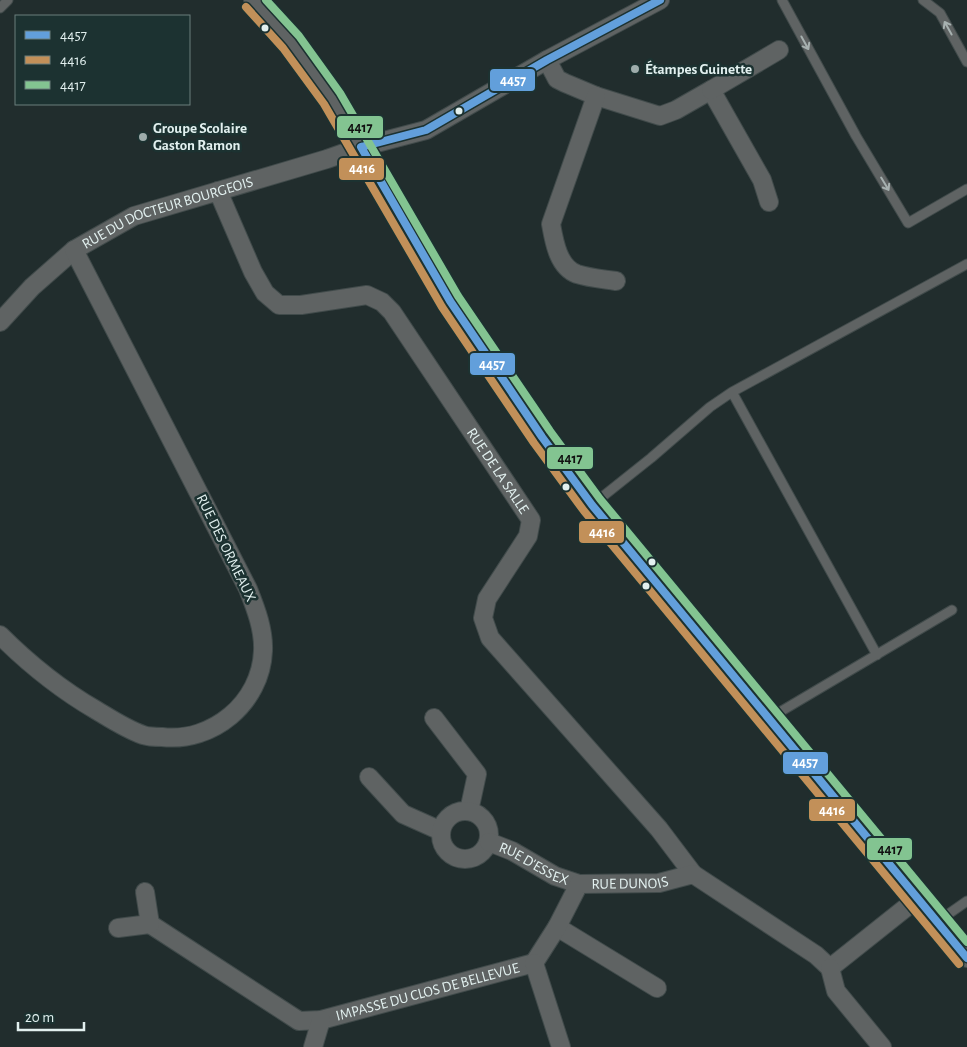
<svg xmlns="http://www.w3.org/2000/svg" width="967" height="1047" viewBox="0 0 967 1047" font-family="'Alegreya Sans',sans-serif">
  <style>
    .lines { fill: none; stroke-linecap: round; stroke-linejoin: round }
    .service-casing { stroke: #414b4b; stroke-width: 11 }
    .minor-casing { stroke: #414b4b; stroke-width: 20 }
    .service { stroke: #5f6363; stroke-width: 9 }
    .minor { stroke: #5f6363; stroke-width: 18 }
    .bus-1-casing { stroke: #1c3231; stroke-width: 11 }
    .bus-2-casing { stroke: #1c3231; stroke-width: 11 }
    .bus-3-casing { stroke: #1c3231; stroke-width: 11 }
    .bus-1 { stroke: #629fdb; stroke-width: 8 }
    .bus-2 { stroke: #c29059; stroke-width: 8 }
    .bus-3 { stroke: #83c491; stroke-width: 8 }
    .oneway { stroke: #a7b1b0 }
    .bus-dot { fill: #e2f0ef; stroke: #1c3231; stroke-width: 2 }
    .poi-dot { fill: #9eacab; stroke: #1c3231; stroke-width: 2 }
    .labels { text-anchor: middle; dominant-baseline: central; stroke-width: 5; stroke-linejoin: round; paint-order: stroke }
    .poi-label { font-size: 15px; font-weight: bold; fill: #e2f0ef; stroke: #1c3231; text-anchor: start }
    .street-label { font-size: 15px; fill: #e2f0ef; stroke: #1c3231 }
    .line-badge { stroke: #1c3231; stroke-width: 2 }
    .badge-label { font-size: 14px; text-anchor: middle; font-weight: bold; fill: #fff }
    .pale-badge-label { font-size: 14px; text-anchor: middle; font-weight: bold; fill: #111 }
  </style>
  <rect width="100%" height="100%" fill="#212d2d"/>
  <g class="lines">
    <defs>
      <path id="service" d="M782,0L856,136L908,223L967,189
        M923,0L940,13L967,62
        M0,8L8,0
        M732,392L877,655
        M592,505L651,458L710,407L732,392L967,264
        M768,719L952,610
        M937,922L967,901"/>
      <g id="minor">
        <path d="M253,0L291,42L332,99L450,301L542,437L592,505L967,958"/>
        <path d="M547,60L557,79L565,83L596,96L660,116L676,110L711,90L762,180L769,202"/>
        <path d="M711,90L779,50"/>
        <path d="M596,96L551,224C554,241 558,267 577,274C589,278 603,279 616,281"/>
        <path id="s1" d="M218,191L253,272L265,293L279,305H301L367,295L382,302L392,312L531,520L528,536L487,599L483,618L490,638L659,829L693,874"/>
        <path id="s2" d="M0,322L32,287L74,250L134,216L327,159L361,147L426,130L547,60L660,0"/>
        <path d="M0,635C29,664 60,689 96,710C111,719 126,729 143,735C149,737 156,737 162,737C212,743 261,703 263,651C264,630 256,609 248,589L74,250"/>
        <path d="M434,718L477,774L469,811"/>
        <path d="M369,777L403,814L441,831"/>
        <circle cx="465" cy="835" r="24"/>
        <path id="s3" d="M489,842L512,851L555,876L579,884"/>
        <path id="s4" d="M150,924L299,1021L321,1020L534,963"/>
        <path d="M557,927L657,988"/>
        <path d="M118,928L150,924L145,892"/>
        <path id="s5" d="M534,963L557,927L579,884L659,883L693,874L816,955L830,968"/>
        <path d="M534,963L561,1047"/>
        <path d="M830,968L918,898"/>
        <path d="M830,968L836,991L882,1047"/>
        <path d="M313,1047L321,1020"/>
      </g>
    </defs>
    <!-- service casing -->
    <use href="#service" class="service-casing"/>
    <!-- minor casing -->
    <use href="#minor" class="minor-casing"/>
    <!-- service -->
    <use href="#service" class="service"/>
    <!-- minor -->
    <use href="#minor" class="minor"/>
    <defs>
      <path id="bus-1" d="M361,147L450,301L542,437L592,505L967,958
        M361,147L426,130L547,60L660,0"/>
      <path id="bus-2" d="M246,7L283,48L324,104L442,307L534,443L584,511L959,964"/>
      <path id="bus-3" d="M266,0L299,36L340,93L458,296L550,431L600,499L967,942"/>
    </defs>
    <!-- bus-1 casing -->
    <use href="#bus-1" class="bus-1-casing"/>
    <!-- bus-2 casing -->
    <use href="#bus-2" class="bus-2-casing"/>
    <!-- bus-3 casing -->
    <use href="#bus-3" class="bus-3-casing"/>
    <!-- bus-1 -->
    <use href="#bus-1" class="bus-1"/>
    <!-- bus-2 -->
    <use href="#bus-2" class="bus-2"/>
    <!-- bus-3 -->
    <use href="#bus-3" class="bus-3"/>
  </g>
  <!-- one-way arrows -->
  <defs><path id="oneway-shaft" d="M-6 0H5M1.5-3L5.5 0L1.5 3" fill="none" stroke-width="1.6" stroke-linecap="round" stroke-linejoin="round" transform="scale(1.25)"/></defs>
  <g class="oneway">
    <use href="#oneway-shaft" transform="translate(948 28) rotate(-119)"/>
    <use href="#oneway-shaft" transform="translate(805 43) rotate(61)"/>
    <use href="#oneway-shaft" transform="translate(885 184) rotate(59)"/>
  </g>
  <!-- markers -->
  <g class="bus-dot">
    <circle cx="265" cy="28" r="4.5"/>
    <circle cx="459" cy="111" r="4.5"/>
    <circle cx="566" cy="487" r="4.5"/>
    <circle cx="652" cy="562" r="4.5"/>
    <circle cx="646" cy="586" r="4.5"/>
  </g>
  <g class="poi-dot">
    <circle cx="635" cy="69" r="5"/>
    <circle cx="143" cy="137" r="5"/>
  </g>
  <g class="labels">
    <!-- poi labels -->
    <g class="poi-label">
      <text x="645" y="69">Étampes Guinette</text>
      <text x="153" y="128">Groupe Scolaire<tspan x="153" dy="17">Gaston Ramon</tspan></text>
    </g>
    <!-- street labels -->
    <g class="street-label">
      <text stroke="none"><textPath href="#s2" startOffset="205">RUE DU DOCTEUR BOURGEOIS</textPath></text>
      <text stroke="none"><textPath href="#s1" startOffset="441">RUE DE LA SALLE</textPath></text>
      <text transform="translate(226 548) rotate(64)">RUE DES ORMEAUX</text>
      <text stroke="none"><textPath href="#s3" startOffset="50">RUE D'ESSEX</textPath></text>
      <text stroke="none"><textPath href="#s5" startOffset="142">RUE DUNOIS</textPath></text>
      <text stroke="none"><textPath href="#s4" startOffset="310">IMPASSE DU CLOS DE BELLEVUE</textPath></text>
    </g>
  </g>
  <g class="line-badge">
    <rect x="489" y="68" width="47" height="24" rx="5" fill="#629fdb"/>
    <rect x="336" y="115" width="48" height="24" rx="5" fill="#83c491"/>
    <rect x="338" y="157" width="47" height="24" rx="5" fill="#c29059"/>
    <rect x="469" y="352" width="47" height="24" rx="5" fill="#629fdb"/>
    <rect x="546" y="446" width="48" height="24" rx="5" fill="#83c491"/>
    <rect x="578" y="520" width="47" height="24" rx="5" fill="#c29059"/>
    <rect x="782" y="751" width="47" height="24" rx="5" fill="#629fdb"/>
    <rect x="808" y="798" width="48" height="24" rx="5" fill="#c29059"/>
    <rect x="866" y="837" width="47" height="24" rx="5" fill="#83c491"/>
  </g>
  <g class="badge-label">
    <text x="513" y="85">4457</text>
    <text x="362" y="173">4416</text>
    <text x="492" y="369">4457</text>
    <text x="602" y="537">4416</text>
    <text x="805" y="767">4457</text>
    <text x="832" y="815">4416</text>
  </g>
  <g class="pale-badge-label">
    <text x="360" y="132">4417</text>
    <text x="570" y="463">4417</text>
    <text x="890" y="854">4417</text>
  </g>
  <!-- legend -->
  <rect x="15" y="15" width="175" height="90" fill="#1c3231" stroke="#6b7e7d"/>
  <rect x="25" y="31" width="25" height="8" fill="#629fdb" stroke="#6b7e7d"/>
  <text x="60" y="40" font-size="15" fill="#e2f0ef">4457</text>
  <rect x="25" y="56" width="25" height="8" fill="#c29059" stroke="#6b7e7d"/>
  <text x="60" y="65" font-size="15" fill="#e2f0ef">4416</text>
  <rect x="25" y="81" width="25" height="8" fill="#83c491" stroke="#6b7e7d"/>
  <text x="60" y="90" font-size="15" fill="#e2f0ef">4417</text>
  <!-- scale -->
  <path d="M18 1022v8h66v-8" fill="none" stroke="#e2f0ef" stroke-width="2.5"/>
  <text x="25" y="1022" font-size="15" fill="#e2f0ef" stroke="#1c3231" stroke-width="4" paint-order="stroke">20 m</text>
</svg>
